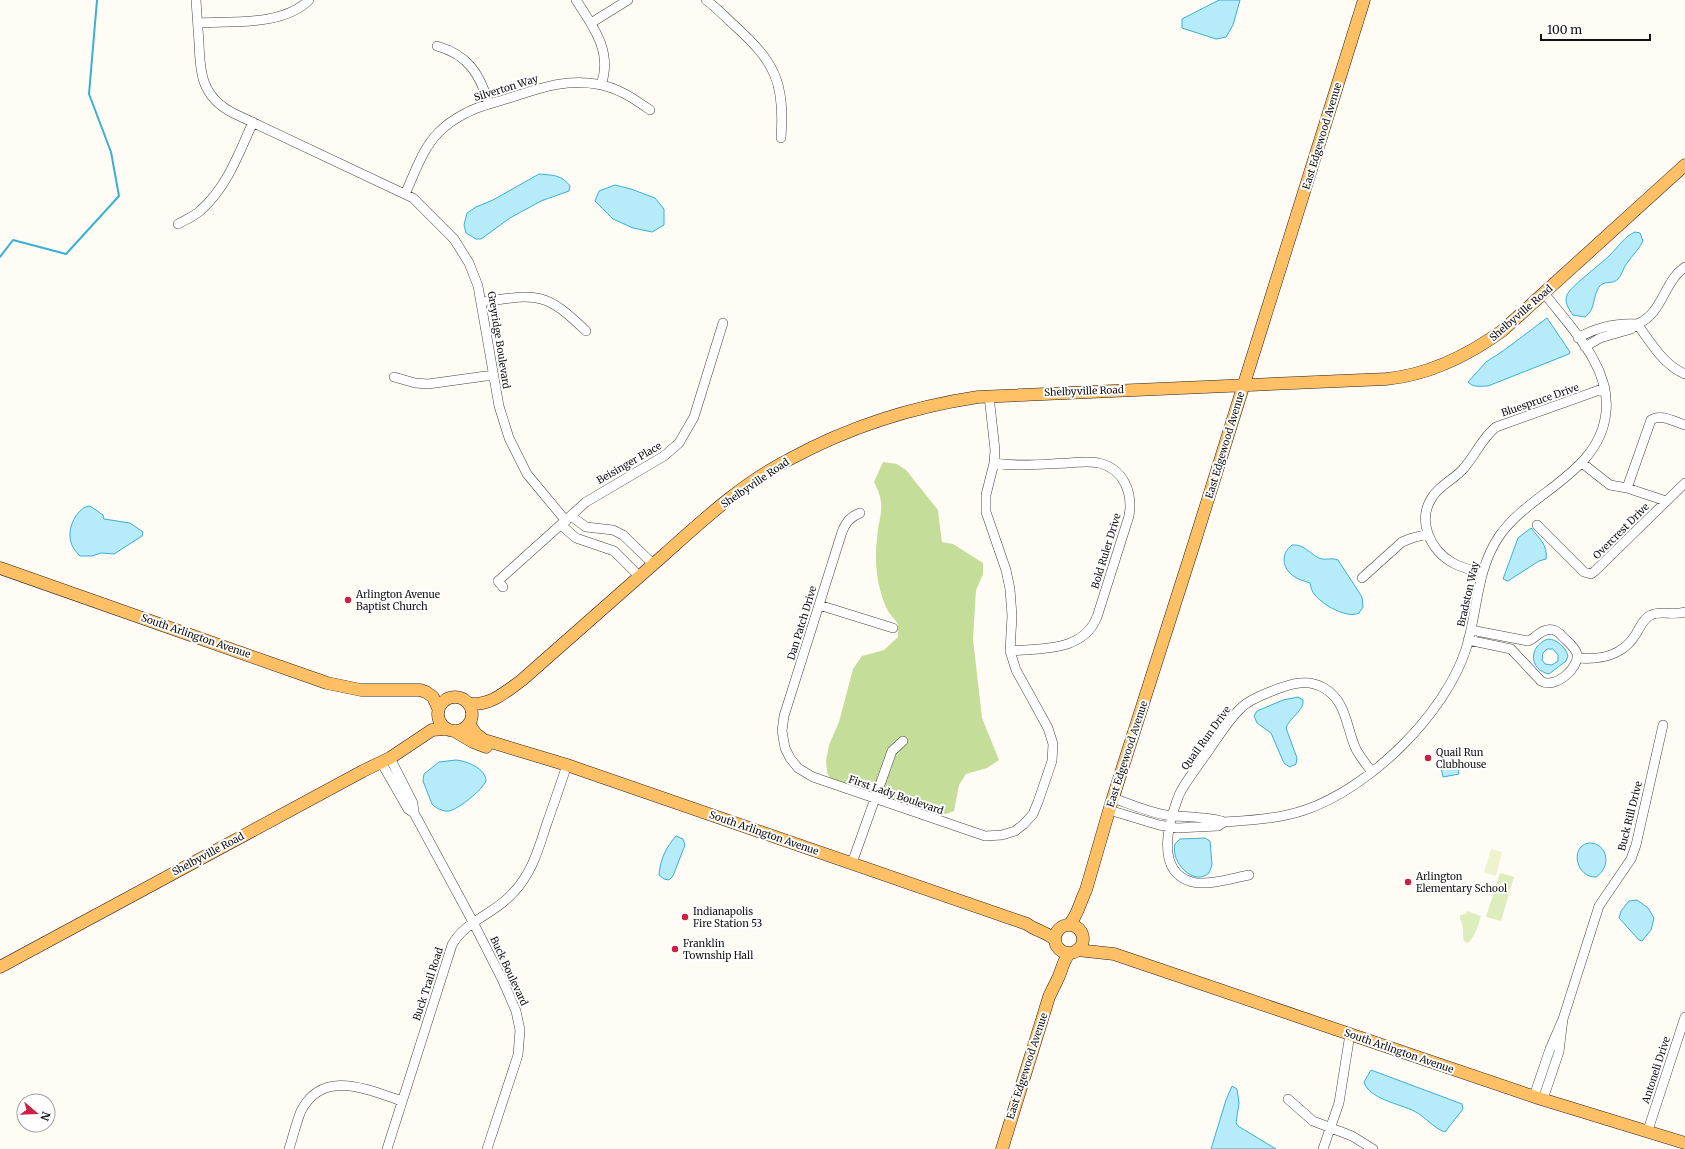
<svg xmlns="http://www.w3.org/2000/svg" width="1685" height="1149" viewBox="0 0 1685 1149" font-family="Merriweather,serif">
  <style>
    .green { fill: #ddedbb }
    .forest { fill: #c4de99 }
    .pitch { fill: #ecf3cd }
    .water { fill: #b6ebf9; stroke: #39b0d5; fill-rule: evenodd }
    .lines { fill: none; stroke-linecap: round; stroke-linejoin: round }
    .stream { stroke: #39b0d5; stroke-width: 2 }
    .minor-casing { stroke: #444; stroke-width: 10 }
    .major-casing { stroke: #222; stroke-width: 13 }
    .minor { stroke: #fff; stroke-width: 9 }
    .major { stroke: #ffc065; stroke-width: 12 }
    .poi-dot { fill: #ca2043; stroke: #fff; stroke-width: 1.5 }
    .labels { text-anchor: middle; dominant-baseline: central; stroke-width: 4; stroke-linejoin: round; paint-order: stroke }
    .street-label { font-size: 10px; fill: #111; stroke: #fff }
    .poi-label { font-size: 10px; fill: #111; stroke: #fff; text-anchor: start }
  </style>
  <rect width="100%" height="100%" fill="#fffbf5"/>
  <!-- green -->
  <path class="green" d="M1500,873L1514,877L1501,921L1486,917Z
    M1467,911L1481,916C1478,925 1476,935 1468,943L1464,941C1462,935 1464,931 1462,925C1462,920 1459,920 1460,915L1466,914Z"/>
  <!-- forest -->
  <path class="forest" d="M883,462L897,464L906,470L938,510L942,542L953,544L983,563V574L976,590L973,639L982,718L999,760L987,768L966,774L959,785L954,811L946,814L874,799L833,785L827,772L826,761L829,745L839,722L853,669L862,656L884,650L898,637V624C895,619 889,614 887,609C877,588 874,561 877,539C879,514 887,506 874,482Z"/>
  <!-- pitch -->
  <path class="pitch" d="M1491,849L1502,852L1496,876L1484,872Z"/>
  <!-- water -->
  <path class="water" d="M1219,0H1240L1233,25L1226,37L1216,39L1182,28V19Z
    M539,174C553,175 562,175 570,186L569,191L541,201L510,218L481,239H476L466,233L464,225L467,213L476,207L493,200Z
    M615,185L631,189L655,198L664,209V225L652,232L633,228L613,219L595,201L599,191Z
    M1635,232L1640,233L1643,241C1639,249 1632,256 1627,263C1623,268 1622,275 1618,279C1613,285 1603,280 1599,287C1592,298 1596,309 1585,317L1573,315C1569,309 1564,303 1567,295C1571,286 1601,264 1610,255C1618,247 1625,236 1635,232Z
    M1547,318L1570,352L1569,354L1488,386C1481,386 1473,388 1468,382L1486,362L1503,351Z
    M90,506L103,515L104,519L130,523L143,532L142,536L114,554L101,553L92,556H80C74,550 70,544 70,536C69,525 78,507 90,506Z
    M1531,528C1539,538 1548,545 1546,559L1539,561L1508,581L1503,579L1518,538Z
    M1292,545C1304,544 1309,553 1319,558C1326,561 1331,557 1338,560L1362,597L1363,607L1359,613C1347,619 1323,605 1315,595C1312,592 1311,588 1310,583C1305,581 1299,580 1295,577C1282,569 1280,554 1292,545Z
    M1548,639C1557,639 1566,648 1568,656L1566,661L1549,674C1529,670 1528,646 1548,639ZM1547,649H1553L1558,655V661L1552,665L1545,664L1542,660L1543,653Z
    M1298,697L1303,700C1305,710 1289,718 1286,728L1297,758L1296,764L1290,767L1285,764L1283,761L1271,733L1257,723L1254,716L1257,711L1283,700Z
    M456,760C466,761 486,768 486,781C482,790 459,809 449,811C444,812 435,808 432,804L423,781L424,774L439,762Z
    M1457,765L1459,774L1443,777L1441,768Z
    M676,836L683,839L685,845L673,876L669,880L664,879L659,875C660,860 666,847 676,836Z
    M1205,838L1210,841L1212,865L1209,873C1194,887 1170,862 1175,844L1180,839Z
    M1588,843C1608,842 1612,867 1596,877C1577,878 1569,848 1588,843Z
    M1637,900L1648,908L1654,918L1651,930L1642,941L1639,940L1619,918L1621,911L1629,901Z
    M1371,1070L1462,1104L1463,1109L1445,1132C1433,1128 1426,1117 1414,1111C1400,1104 1369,1099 1364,1082Z
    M1232,1086L1237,1089L1239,1103L1236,1123L1238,1126L1276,1149H1211L1226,1100Z"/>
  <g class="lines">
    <!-- stream -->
    <path class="stream" d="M0,257L13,240L66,254L119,196L111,152L89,94L97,0"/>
    <defs>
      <path id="minor" d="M196,0C197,14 198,29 199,43C200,74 202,97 233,113L413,198L454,239L469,263L478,286L499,406L509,438L527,474L566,521
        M576,0C593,26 613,52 601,85
        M706,0C716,7 725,17 734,25C775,62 785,82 781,138
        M198,23C233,21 283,26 309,0
        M591,23L628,0
        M437,46C469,55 480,75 489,104
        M405,194C415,173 422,149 439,132C446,125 456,118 466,113C478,106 493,103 506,99C535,90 565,78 596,84C617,87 633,98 650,110
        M178,224C185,220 195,216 201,210C227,187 239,153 253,122
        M1685,267C1663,282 1663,314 1637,324C1651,342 1663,365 1685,374
        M482,302C537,294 545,291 586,331
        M1578,338C1597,327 1615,323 1637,324L1631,329L1600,338L1585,347
        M394,377L415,383L428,384L493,375
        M994,463C1018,467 1043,464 1068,463C1078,462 1089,461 1099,463C1124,469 1133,493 1129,516L1097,617C1083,652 1041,648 1010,651
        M1582,463L1610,485L1627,488L1666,501
        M1627,488L1651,420C1660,413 1675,422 1685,425
        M860,513C850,517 846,522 842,532L784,716L782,731L785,748L790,758L798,768L813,777L985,836L1002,835L1015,831L1024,824L1033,814L1038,802L1052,761L1053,744L1048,728L1016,670L1010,651L1012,616L1010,589L1006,570L986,512V495L994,463L995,450L989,396
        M571,516L586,527L613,530L623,535L653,564
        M561,525L576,538L614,551L639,576
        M1537,525L1584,572L1591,574L1595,571L1685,483
        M1482,573C1472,570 1462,568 1453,563C1430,550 1416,520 1433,496C1441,484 1455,479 1464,468C1476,454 1482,438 1496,427L1605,388
        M1362,578L1402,542L1412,538L1428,534
        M503,587L498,581L586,502L664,456L679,443L694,417L723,323
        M819,605L893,628
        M1468,640L1511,649L1541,681C1555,690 1580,667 1577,654C1575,647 1568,642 1563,637C1559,632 1553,628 1547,630C1539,631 1535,639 1528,641L1471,630
        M1577,658C1601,660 1623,656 1636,634C1640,627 1644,618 1651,615C1661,610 1674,616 1685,612
        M381,762L408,809L414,813L413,803L390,758
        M1113,798C1130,804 1148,812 1166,815C1180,817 1214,817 1224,822C1252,820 1278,819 1305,810C1370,788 1445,714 1466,649C1478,611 1476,569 1500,535C1531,491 1600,473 1606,412C1611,366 1570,327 1544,293
        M1109,810L1159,825L1177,828L1218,826L1224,822
        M414,813L473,922L503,981L516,1011L520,1030L518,1055L487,1149
        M852,863L892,751L903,741
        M1249,875C1233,878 1208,886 1192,882C1154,871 1169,821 1179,795C1185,782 1196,769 1204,757C1216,741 1227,721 1242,707C1251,698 1287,684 1300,683C1308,682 1317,684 1324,688C1346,701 1346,725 1355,747C1359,756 1366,764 1372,772
        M1563,1019L1599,906L1631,859L1636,845L1663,725
        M1534,1096L1550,1049L1563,1019L1559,1052L1543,1099
        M1288,1099L1313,1121L1352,1136L1373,1149
        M1648,1130L1685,1017
        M289,1149C293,1137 296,1123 301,1111C323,1068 368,1090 402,1101
        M387,1149L452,945C465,921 494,914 512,894C531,875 538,851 546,826C553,806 560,786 567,765
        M1323,1149L1339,1103L1350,1034"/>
      <path id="major" d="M0,568L327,683L361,690H420L426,692L433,697L438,708
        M438 714a17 17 0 1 1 34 0a17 17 0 1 1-34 0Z
        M468,703C488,708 507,691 522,680C569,638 617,596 665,554C704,519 743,483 790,459C849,427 911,407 978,397L1386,379C1429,375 1467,356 1502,331L1685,165
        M469,724L476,734L484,740L567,765L1027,924C1036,931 1047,932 1055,940
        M456,732L473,742L486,747
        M1069,925C1078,915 1080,902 1086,890L1111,804L1194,544L1364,0
        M1055 939a14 14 0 1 1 28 0a14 14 0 1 1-28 0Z
        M1077,950L1114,954L1538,1098L1685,1143
        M0,967L363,771L390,758L432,730L445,729
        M1002,1149L1049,997C1052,990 1056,983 1059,976C1063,967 1063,960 1070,953"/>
    </defs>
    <!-- minor casing -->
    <use href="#minor" class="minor-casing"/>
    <!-- major casing -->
    <use href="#major" class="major-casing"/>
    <!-- minor -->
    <use href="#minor" class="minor"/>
    <!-- major -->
    <use href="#major" class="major"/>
  </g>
  <!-- markers -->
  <g class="poi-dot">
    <circle cx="348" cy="600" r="4"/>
    <circle cx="1428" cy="758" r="4"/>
    <circle cx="1408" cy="882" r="4"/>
    <circle cx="685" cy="917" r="4"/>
    <circle cx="675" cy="949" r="4"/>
  </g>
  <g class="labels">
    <!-- street labels -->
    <g class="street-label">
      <text transform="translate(506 88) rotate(-17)">Silverton Way</text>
      <text transform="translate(1322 136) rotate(-73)">East Edgewood Avenue</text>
      <text transform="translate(1521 313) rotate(-41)">Shelbyville Road</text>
      <text transform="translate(499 340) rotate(81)">Greyridge Boulevard</text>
      <text transform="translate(1084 391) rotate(-2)">Shelbyville Road</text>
      <text transform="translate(1540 400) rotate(-19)">Bluespruce Drive</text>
      <text transform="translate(1225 445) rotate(-73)">East Edgewood Avenue</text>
      <text transform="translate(629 463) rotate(-30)">Beisinger Place</text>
      <text transform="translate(755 483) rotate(-34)">Shelbyville Road</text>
      <text transform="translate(1621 531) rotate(-45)">Overcrest Drive</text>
      <text transform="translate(1106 551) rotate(-73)">Bold Ruler Drive</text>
      <text transform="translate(1468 594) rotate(-77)">Bradston Way</text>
      <text transform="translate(802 623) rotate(-73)">Dan Patch Drive</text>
      <text transform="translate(196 636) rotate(19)">South Arlington Avenue</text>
      <text transform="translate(1206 738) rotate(-54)">Quail Run Drive</text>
      <text transform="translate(1127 754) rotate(-72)">East Edgewood Avenue</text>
      <text transform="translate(896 795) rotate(19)">First Lady Boulevard</text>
      <text transform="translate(1630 816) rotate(-76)">Buck Rill Drive</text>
      <text transform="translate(764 833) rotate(19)">South Arlington Avenue</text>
      <text transform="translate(208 854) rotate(-28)">Shelbyville Road</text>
      <text transform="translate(509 971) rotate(65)">Buck Boulevard</text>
      <text transform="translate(428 984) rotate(-72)">Buck Trail Road</text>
      <text transform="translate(1399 1051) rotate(19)">South Arlington Avenue</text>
      <text transform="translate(1027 1066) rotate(-72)">East Edgewood Avenue</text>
      <text transform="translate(1656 1070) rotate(-72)">Antoneli Drive</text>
    </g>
    <!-- poi labels -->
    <g class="poi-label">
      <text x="356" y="594">Arlington Avenue<tspan x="356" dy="12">Baptist Church</tspan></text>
      <text x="1436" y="752">Quail Run<tspan x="1436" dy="12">Clubhouse</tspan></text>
      <text x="1416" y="876">Arlington<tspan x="1416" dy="12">Elementary School</tspan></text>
      <text x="693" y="911">Indianapolis<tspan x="693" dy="12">Fire Station 53</tspan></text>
      <text x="683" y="943">Franklin<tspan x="683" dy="12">Township Hall</tspan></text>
    </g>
  </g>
  <!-- north arrow -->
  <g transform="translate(36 1113) rotate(109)"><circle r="19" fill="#ffffff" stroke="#a0a0a0"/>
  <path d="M0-3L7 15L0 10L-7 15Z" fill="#ca2043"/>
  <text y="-6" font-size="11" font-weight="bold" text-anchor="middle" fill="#111111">N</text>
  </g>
  <!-- scale -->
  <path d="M1541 34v6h109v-6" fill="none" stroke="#111111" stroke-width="2"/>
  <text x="1547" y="34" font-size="12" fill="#111111" stroke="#ffffff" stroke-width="3" paint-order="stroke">100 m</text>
</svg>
